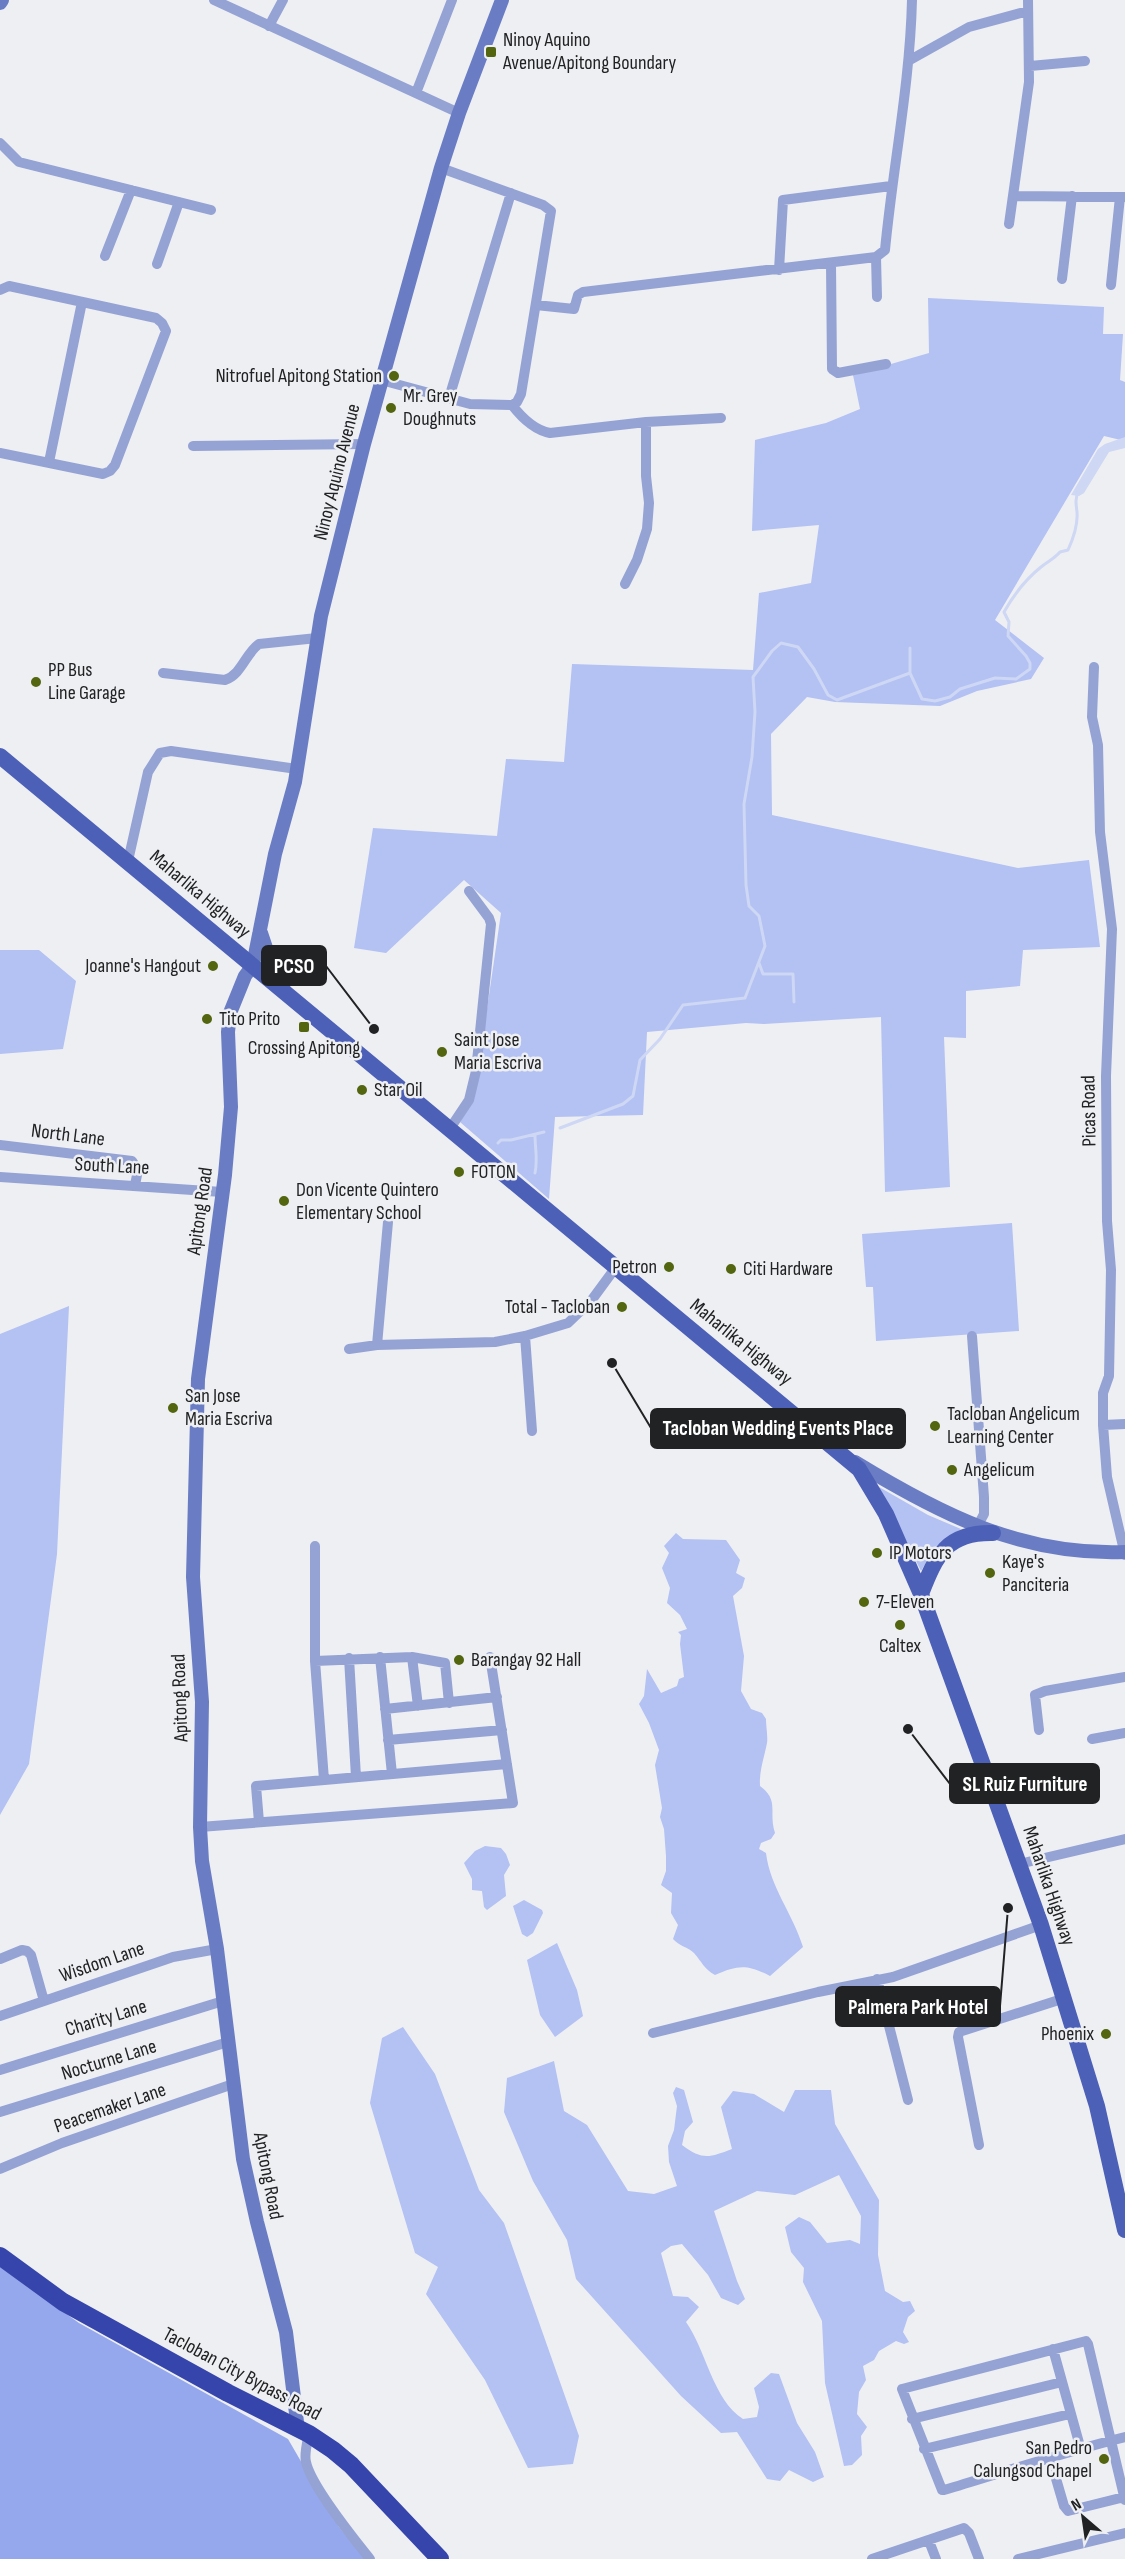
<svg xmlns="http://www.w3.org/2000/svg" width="1125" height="2559" viewBox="0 0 1125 2559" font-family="'Sofia Sans Condensed',sans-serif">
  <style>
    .green { fill: #b3c1f3 }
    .forest { fill: #95a8ed }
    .water { fill: #ced7f3 }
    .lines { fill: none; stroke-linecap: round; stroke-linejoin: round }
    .stream { stroke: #ced7f3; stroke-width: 3 }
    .street { stroke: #95a3d4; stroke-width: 10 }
    .secondary { stroke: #6a7dc4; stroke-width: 14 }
    .primary { stroke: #4d60b7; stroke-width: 16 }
    .highway { stroke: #3645ab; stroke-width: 18 }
    .poi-dot { fill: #53650f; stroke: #eeeff3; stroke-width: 2 }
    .labels { text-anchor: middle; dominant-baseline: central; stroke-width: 5; stroke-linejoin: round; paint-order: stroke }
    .poi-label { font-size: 20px; fill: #212223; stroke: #eeeff3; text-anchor: start }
    .street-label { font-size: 20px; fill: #212223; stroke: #eeeff3 }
    .leader { fill: none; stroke: #212223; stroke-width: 2 }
    .callout-dot { fill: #212223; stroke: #eeeff3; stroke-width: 2 }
    .callout { fill: #212223; stroke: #212223; stroke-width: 2 }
    .callout-label { font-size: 21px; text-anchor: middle; font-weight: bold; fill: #fff }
  </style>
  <rect width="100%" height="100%" fill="#eeeff3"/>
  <!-- green -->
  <path class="green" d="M928,298L1104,307L1103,334H1123L1120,380L1125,382V441L1104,436L995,620L1044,658L1031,679L977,691L940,706L835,702L807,697L771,734L772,815L1018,868L1089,860L1100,947L1023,950L1020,986L966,991V1038L944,1037L950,1187L885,1192L881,1017L764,1024L746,1023L647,1032L643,1115L555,1117L549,1199L460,1122L474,1098L501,913L464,880L386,953L354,948L373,828L497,836L506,759L564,762L572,664L753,670L759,593L811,583L819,525L752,531L755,440L826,423L860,409L853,375L929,353Z
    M0,950H39L76,981L63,1049L0,1054Z
    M1012,1223L1019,1331L876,1341L873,1287H866L862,1234Z
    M69,1306L57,1554L29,1764L0,1815V1334Z
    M879,1487L928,1515L961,1529L935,1547L921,1571Z
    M676,1533L683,1539L726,1540L740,1560L736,1573L745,1578L742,1588L733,1596L744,1656L741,1691L751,1709L762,1713L766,1719C766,1726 768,1738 767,1743C764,1758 759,1771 760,1786C780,1801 768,1812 775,1833L771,1839L761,1843L759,1849L766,1853C770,1887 793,1914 803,1947L770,1976C747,1964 738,1965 715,1975C704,1969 702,1962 694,1953C688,1947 679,1946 673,1939L678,1925L671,1913L672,1893L661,1885L666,1871V1856L664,1829L660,1817L662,1808L655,1765L659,1750L649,1723L639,1704L644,1696L647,1669L661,1693L677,1686L679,1679L684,1677L680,1644L681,1635L678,1632L687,1629L680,1615L667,1603L670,1588L662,1568L669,1553L664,1546Z
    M485,1846L501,1848L506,1854L510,1865L504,1875L506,1896L487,1910L484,1907L482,1891L472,1890V1879L464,1863L475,1851Z
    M524,1900L542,1910L543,1913L533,1933L527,1937L522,1934L513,1906Z
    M557,1943L577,1990L583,2016L555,2037L540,2015L527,1960Z
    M403,2027L435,2074L479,2190L504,2223L579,2436L573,2464L528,2468L485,2380L426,2294L438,2267L415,2253L370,2103L382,2038Z
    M554,2061L564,2111L587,2125L628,2191L654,2194L677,2186L669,2162L668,2146L674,2130L677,2106L673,2093L676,2087L684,2090L693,2122L685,2131L682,2145C702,2160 709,2158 732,2149L721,2107L733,2091L754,2094L784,2112L795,2090H831L835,2124L879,2200L878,2255L885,2291L903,2302L910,2301L915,2311L908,2317L903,2332L909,2342L904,2344L896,2341L879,2351L874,2360L863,2366L866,2380L859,2392L857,2414L867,2427L861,2436L862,2455L852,2465L844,2466L825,2383L822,2321L803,2282L804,2268L791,2252L785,2227L799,2217L810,2222L827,2243L850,2240L860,2244L861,2216L839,2175L795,2195L757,2191L714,2211L737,2281L745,2299L738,2305L721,2298L708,2275L682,2244L671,2246L661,2253L673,2296L688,2297L699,2307L686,2322C706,2350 713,2400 743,2419L757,2417L759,2407L754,2388L771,2373L779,2374L797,2423L815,2452L824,2477L813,2482L789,2470L780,2481L767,2479L737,2432L721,2433L681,2396L576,2279L567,2240L533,2181L504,2112L507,2078Z"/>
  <!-- forest -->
  <path class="forest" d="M0,2266L79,2323L288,2439L339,2527L365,2559H0Z"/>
  <!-- water -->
  <path class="water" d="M1125,437V448L1109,452L1084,493L1079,496L1071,495L1098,449L1105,444Z"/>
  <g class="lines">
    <!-- stream -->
    <path class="stream" d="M910,673V648
      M759,963L763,974H793L794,1002
      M560,1128L623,1104L633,1096L640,1060L660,1039L683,1005L745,998L765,946L759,916L749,906L746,885L744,804L752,757L755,712L753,677L772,651L781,643L798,647L814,669L828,695L837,700L910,673L922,699L935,701L950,697L960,689L995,678L1016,679L1030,669V663L1026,656L1008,636L1009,622L1004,612C1013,596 1026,579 1041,567C1048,561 1054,559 1060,552L1068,550C1073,539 1078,524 1077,512C1076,504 1075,500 1078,492
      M498,1143L501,1140H511L544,1132
      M535,1173C538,1159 535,1149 535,1135"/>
    <!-- street -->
    <path class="street" d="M214,0L459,113
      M269,26L283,0
      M910,60L969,27L1028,11
      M1030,66L1085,61
      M416,93L452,0
      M0,143L19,162L211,210
      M441,168L543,205L551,211L521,394L517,402L512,405
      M1014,196L1125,197
      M1009,224L1029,82L1028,0
      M105,256L131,190
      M876,257L877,297
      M157,264L179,202
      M831,264L832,369L838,373L886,364
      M779,270L783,200L891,186
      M1062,279L1072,196
      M1111,285L1120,197
      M0,290L9,286L156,318L162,323L166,331L115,465L110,471L103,474L0,453
      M536,305L574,309L578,295L583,292L876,257L885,250C893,166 910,84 912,0
      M381,380L470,404L512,405C522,418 534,430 550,433L646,422L721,418
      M449,398L511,193
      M193,446L364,444
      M49,462L82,302
      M625,584L637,560L647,529L649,503L646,476V422
      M1094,667L1092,717L1098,745L1100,832L1112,929L1106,1076L1107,1221L1111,1270L1109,1376L1103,1393V1425L1107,1477L1125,1555
      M163,673L225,680C242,674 245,654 259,644L317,638
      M128,861L148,772L160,753L171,751L297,769
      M449,1130L469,1100L476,1071L491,924L489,918L469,891
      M0,1145L132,1161L138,1170L135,1185
      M0,1177L222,1192
      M525,1336L532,1431
      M972,1336L984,1497V1514L977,1527
      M377,1345L388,1222
      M349,1349L377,1345L495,1342L525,1336L568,1323L591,1301L616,1267
      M1103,1425L1125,1424
      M315,1546V1661L324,1780
      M380,1657L392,1774
      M412,1657L418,1706
      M349,1658L356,1777
      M315,1661L412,1657L445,1663L449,1703
      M385,1709L497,1697
      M1039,1730L1035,1695L1045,1691L1125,1677
      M1092,1739L1125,1733
      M388,1740L502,1730
      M259,1822L256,1786L507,1764
      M200,1827L513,1803L490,1657
      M1019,1864L1125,1839
      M0,1959L22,1950L27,1951L31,1955L44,2001
      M877,1979L908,2100
      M0,2016L173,1957L217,1949
      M653,2033L818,1992L893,1977L1041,1925
      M0,2070L223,2001
      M0,2112L228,2042
      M979,2145L958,2037L959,2032L1065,1998
      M0,2169L62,2143L233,2084
      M1053,2349L1081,2450
      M912,2419L1062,2382
      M309,2434C307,2443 304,2454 306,2462C311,2486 354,2539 370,2559
      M1125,2437C1064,2452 1004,2472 944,2490H942L902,2389L1086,2341L1088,2344L1125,2500
      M924,2449L1070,2414
      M1050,2458L1064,2506L1068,2511L1124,2497
      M929,2541L936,2559
      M872,2559L964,2528L969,2533L979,2559
      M1018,2559L1125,2533"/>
    <!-- secondary -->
    <path class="secondary" d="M0,3L2,0
      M261,933L272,966L284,990
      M855,1462C940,1514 1022,1556 1125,1552
      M298,2430L286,2332L257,2222L243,2159L217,1949L202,1861L200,1827L202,1702L193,1577L198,1379L225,1175L231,1107L228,1032L230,1013L245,976L253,965L275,854L295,782L321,616L364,444L441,168L459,113L502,0"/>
    <!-- primary -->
    <path class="primary" d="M0,756L859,1469L886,1514L921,1594L1041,1925L1097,2106L1125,2230
      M921,1594C936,1555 947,1532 993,1533"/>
    <!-- highway -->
    <path class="highway" d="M0,2256L63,2302L228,2393L309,2434L333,2450L351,2465L440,2559"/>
  </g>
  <!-- markers -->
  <g class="poi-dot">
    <rect x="485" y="46" width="12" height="12" rx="3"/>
    <circle cx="394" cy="376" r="6"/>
    <circle cx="391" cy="408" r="6"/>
    <circle cx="36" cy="682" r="6"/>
    <circle cx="213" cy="966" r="6"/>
    <circle cx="207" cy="1019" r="6"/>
    <rect x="298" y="1021" width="12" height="12" rx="3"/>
    <circle cx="442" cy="1052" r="6"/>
    <circle cx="362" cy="1090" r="6"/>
    <circle cx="459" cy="1172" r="6"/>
    <circle cx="284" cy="1201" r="6"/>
    <circle cx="669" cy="1267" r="6"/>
    <circle cx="731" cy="1269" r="6"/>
    <circle cx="622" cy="1307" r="6"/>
    <circle cx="173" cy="1408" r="6"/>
    <circle cx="935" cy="1426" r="6"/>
    <circle cx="952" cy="1470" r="6"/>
    <circle cx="877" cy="1553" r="6"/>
    <circle cx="990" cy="1573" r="6"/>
    <circle cx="864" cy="1602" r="6"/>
    <circle cx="900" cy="1625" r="6"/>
    <circle cx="459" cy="1660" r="6"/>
    <circle cx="1106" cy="2034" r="6"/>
    <circle cx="1104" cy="2459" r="6"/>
  </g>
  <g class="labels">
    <!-- poi labels -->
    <g class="poi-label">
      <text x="503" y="40">Ninoy Aquino<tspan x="503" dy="23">Avenue/Apitong Boundary</tspan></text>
      <text x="382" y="376" text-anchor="end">Nitrofuel Apitong Station</text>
      <text x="403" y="396">Mr. Grey<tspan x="403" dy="23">Doughnuts</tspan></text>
      <text x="48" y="670">PP Bus<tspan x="48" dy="23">Line Garage</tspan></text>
      <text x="201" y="966" text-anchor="end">Joanne's Hangout</text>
      <text x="219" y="1019">Tito Prito</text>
      <text x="454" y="1040">Saint Jose<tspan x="454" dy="23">Maria Escriva</tspan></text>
      <text x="304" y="1048" text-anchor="middle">Crossing Apitong</text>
      <text x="374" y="1090">Star Oil</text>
      <text x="471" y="1172">FOTON</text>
      <text x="296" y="1190">Don Vicente Quintero<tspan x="296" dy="23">Elementary School</tspan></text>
      <text x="657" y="1267" text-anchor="end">Petron</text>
      <text x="743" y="1269">Citi Hardware</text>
      <text x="610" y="1307" text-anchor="end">Total - Tacloban</text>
      <text x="185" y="1396">San Jose<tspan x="185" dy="23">Maria Escriva</tspan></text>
      <text x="947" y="1414">Tacloban Angelicum<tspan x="947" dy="23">Learning Center</tspan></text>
      <text x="964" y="1470">Angelicum</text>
      <text x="889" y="1553">IP Motors</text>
      <text x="1002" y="1562">Kaye's<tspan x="1002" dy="23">Panciteria</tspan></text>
      <text x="876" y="1602">7-Eleven</text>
      <text x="900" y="1646" text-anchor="middle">Caltex</text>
      <text x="471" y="1660">Barangay 92 Hall</text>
      <text x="1094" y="2034" text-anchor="end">Phoenix</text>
      <text x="1092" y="2448" text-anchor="end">San Pedro<tspan x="1092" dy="23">Calungsod Chapel</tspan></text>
    </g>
    <!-- street labels -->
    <g class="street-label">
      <text transform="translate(337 472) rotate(-76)">Ninoy Aquino Avenue</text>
      <text transform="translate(200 894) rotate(40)">Maharlika Highway</text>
      <text transform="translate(1089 1111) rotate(-91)">Picas Road</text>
      <text transform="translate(68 1135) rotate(7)">North Lane</text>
      <text transform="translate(112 1166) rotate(3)">South Lane</text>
      <text transform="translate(200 1211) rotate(-82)">Apitong Road</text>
      <text transform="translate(741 1342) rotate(39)">Maharlika Highway</text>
      <text transform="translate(180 1698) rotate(-92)">Apitong Road</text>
      <text transform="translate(1049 1886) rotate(71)">Maharlika Highway</text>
      <text transform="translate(102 1962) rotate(-19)">Wisdom Lane</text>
      <text transform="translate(106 2018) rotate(-17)">Charity Lane</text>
      <text transform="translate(109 2060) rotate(-17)">Nocturne Lane</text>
      <text transform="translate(110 2108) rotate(-19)">Peacemaker Lane</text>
      <text transform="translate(268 2176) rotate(79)">Apitong Road</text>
      <text transform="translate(242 2374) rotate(28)">Tacloban City Bypass Road</text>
    </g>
  </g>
  <!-- callouts -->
  <path class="leader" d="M374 1029L326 966M612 1363L651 1428M908 1729L950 1784M1008 1908L1000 2006"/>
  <g class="callout-dot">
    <circle cx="374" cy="1029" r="6"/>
    <circle cx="612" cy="1363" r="6"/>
    <circle cx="908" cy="1729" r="6"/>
    <circle cx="1008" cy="1908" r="6"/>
  </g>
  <g class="callout">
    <rect x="262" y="946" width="64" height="39" rx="6"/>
    <rect x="651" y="1409" width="254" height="39" rx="6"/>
    <rect x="950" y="1764" width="149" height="39" rx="6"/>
    <rect x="836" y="1987" width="164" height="39" rx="6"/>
  </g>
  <g class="callout-label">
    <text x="294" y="973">PCSO</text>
    <text x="778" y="1435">Tacloban Wedding Events Place</text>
    <text x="1025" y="1791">SL Ruiz Furniture</text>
    <text x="918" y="2014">Palmera Park Hotel</text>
  </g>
  <!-- north arrow -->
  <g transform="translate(1083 2517) rotate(331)" stroke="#eeeff3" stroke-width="4.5" paint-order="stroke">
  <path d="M0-4.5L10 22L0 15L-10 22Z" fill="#212223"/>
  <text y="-9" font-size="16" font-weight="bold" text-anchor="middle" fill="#212223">N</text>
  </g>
</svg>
